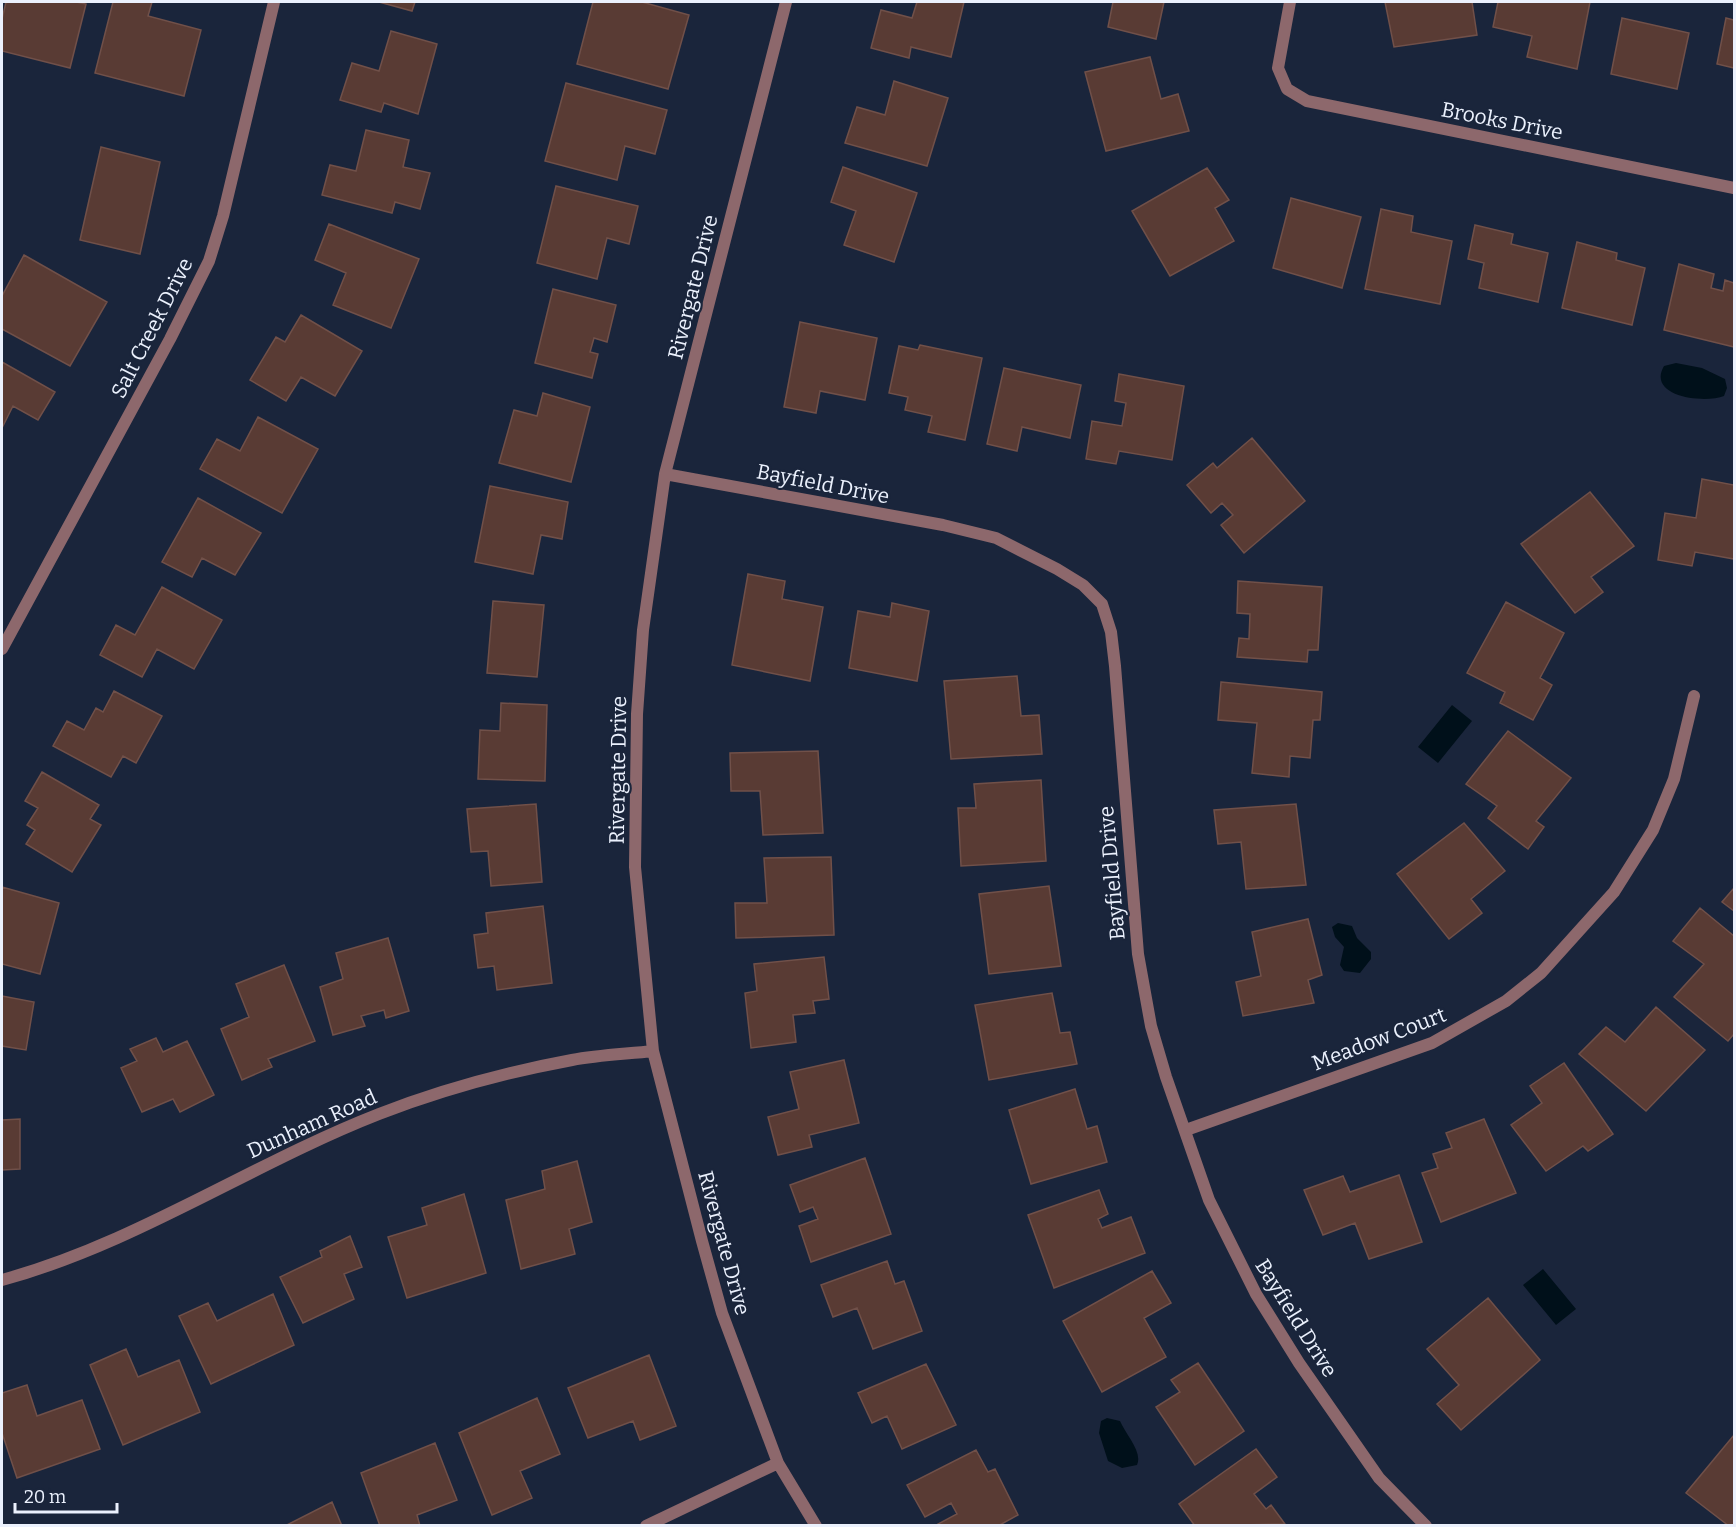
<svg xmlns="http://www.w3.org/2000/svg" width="1736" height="1527" viewBox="0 0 1736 1527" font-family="Bitter,serif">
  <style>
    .water { fill: #00101a }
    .building { fill: #593b34; stroke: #705049; stroke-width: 1.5 }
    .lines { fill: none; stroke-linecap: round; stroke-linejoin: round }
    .street { stroke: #8d686c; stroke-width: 12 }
    .labels { text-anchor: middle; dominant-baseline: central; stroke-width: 4.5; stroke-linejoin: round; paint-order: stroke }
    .street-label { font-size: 21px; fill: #ebf1fd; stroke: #1a253b }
  </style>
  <rect width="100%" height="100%" fill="#1a253b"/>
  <!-- water -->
  <path class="water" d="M1676,363L1702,368L1725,379L1727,388L1724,396C1705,404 1646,397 1664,366Z
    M1452,705L1472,721L1438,763L1418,747Z
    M1338,923L1352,926L1357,938L1371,952V959L1360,973L1344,971L1340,965L1344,947L1335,937L1332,927Z
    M1543,1269L1576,1309L1556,1325L1523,1285Z
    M1107,1418L1120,1421C1126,1435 1143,1452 1137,1465L1122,1468L1108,1461L1099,1433L1101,1421Z"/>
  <!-- building -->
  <path class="building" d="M6,2H76L86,4L70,68L2,51V19Z
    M113,2H152L148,16L201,30L184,96L95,73Z
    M379,2H415L412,11Z
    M593,2H642L689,15L668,89L577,64Z
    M917,2H964L951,57L911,47L909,58L871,48L881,10L912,18Z
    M1113,2H1164L1156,39L1108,27Z
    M1385,2H1472L1477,35L1394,47Z
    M1498,2H1590L1577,69L1527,57L1532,36L1493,27Z
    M1622,18L1689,33L1677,89L1611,74Z
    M1726,18L1734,20V68L1717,64Z
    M391,31L437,44L418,114L384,103L381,112L340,100L352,63L379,71Z
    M1150,57L1161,99L1178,94L1189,131L1106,151L1085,72Z
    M894,81L948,98L927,166L845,143L857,107L885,115Z
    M566,83L667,110L655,154L625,146L617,180L545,161Z
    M366,130L409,140L403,167L430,173L420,209L395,202L392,213L322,195L330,165L356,171Z
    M101,147L160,162L140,254L80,240Z
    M843,167L917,193L894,262L844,245L856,211L831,202Z
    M1207,168L1229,200L1215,208L1234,241L1170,276L1132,211Z
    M556,186L638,206L629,244L607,238L597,279L537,263Z
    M1291,198L1361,217L1342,288L1273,268Z
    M1381,209L1413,216L1411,232L1452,241L1440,304L1365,289Z
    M329,224L419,259L391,328L333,305L346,273L315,260Z
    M1475,225L1513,234L1511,244L1548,253L1538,302L1479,288L1484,263L1468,259Z
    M1577,242L1617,253L1616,260L1645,268L1632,325L1562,308Z
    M24,255L107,302L70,366L2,329V296Z
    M1679,264L1714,274L1711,288L1723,291L1725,280L1734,283V347L1664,330Z
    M553,289L616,305L607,342L594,338L590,352L598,354L592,378L535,363Z
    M301,315L362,351L335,396L301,377L286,401L250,380L276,337L285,342Z
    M800,322L877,338L865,400L820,391L816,413L784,407Z
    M920,345L982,358L965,440L928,432L932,416L905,410L908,397L889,393L899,346L918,350Z
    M2,362L55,392L38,420L13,406L2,428Z
    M1004,368L1081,385L1070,438L1022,427L1017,451L987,444Z
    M1119,374L1184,386L1172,460L1119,451L1116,464L1086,459L1092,421L1122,426L1126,403L1115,401Z
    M543,393L590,407L571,482L499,463L514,410L537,416Z
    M258,417L318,449L282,513L200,469L217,439L240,451Z
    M1252,438L1305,501L1244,553L1221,525L1233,515L1222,503L1211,513L1187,485L1213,463L1217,468Z
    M1702,479L1734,485V559L1695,552L1692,566L1658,560L1665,513L1696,518Z
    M490,486L568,502L562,539L541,535L533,574L475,562Z
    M1590,492L1634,546L1591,577L1603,592L1575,613L1521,544Z
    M198,498L261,533L235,575L202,558L192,577L162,562Z
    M748,574L785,581L782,599L823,607L810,681L732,665Z
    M1238,581L1322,587L1318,650H1308L1307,662L1237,657L1239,638L1249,639L1250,614L1237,613Z
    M162,587L222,620L194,669L157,649L142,677L100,655L116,625L135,635Z
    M493,601L544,605L537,677L487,673Z
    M1506,602L1564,633L1540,678L1552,685L1533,720L1500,703L1505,692L1467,673Z
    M892,603L929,611L917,681L849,668L858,611L890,617Z
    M1017,676L1021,716L1039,715L1042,754L951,759L944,681Z
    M1221,682L1322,692L1320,720H1313L1310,758L1290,756L1289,777L1252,773L1257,723L1218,720Z
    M114,691L162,716L136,763L123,756L111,777L53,746L67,721L84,730L96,708L103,712Z
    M501,703L547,705L545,781L478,779L480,730L500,731Z
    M1508,731L1571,778L1536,821L1544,827L1528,849L1488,818L1497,806L1466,784Z
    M818,751L823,833L763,835L760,791H731L730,753Z
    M42,772L99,805L90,819L101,825L72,872L26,844L35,830L27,825L38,808L25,801Z
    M1041,780L1046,861L961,866L958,808H976L974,784Z
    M536,804L542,882L491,886L488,851L471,852L467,809Z
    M1296,804L1306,885L1246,889L1241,842L1218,844L1214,810Z
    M1464,823L1505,871L1471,899L1482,913L1449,939L1397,874Z
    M831,857L834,935L736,938L735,903H767L764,858Z
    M1049,886L1061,966L989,974L979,894Z
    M2,887L59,903L40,974L2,964Z
    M1734,888V911L1722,902Z
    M543,906L552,983L497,990L494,966L478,968L474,935L488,933L486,913Z
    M1700,908L1734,936V1034L1728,1041L1674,997L1704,964L1673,941Z
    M1308,919L1322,975L1308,980L1314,1003L1243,1016L1236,982L1261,976L1252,932Z
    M388,938L409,1011L386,1018L384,1010L361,1016L365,1026L333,1035L320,987L343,979L336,953Z
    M824,957L829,999L813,1001L815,1013L793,1015L796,1042L751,1048L745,993L757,991L754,964Z
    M284,965L315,1041L268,1059L272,1067L242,1080L221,1029L249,1017L236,984Z
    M1052,993L1060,1033L1070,1032L1077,1064L989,1080L975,1005Z
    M2,996L34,1002L26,1050L2,1046Z
    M1656,1007L1705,1050L1646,1111L1579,1054L1606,1027L1625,1042Z
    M156,1038L163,1052L187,1041L214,1095L180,1112L173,1099L142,1112L121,1068L137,1061L130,1049Z
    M844,1060L859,1123L809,1135L812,1147L778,1155L768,1117L799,1109L790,1072Z
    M1564,1063L1613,1134L1588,1151L1583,1146L1546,1171L1511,1125L1542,1103L1530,1086Z
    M1075,1089L1087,1129L1097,1126L1107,1162L1031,1184L1009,1110Z
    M20,1119V1169L2,1170V1120Z
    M1484,1119L1516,1193L1441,1222L1422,1173L1438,1168L1433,1154L1452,1148L1446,1133Z
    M865,1158L891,1234L811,1262L799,1226L818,1219L813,1207L800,1212L790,1185Z
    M577,1161L592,1222L569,1229L575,1254L521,1269L506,1200L545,1189L542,1171Z
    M1399,1175L1422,1242L1369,1259L1355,1223L1323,1235L1304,1190L1343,1176L1350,1192Z
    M1099,1190L1108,1214L1098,1219L1102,1228L1131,1217L1145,1253L1054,1288L1028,1215Z
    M464,1194L486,1273L407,1298L388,1237L427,1225L422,1208Z
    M350,1236L362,1267L344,1274L354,1299L303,1323L280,1277L322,1257L320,1251Z
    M887,1261L895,1284L904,1281L922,1331L873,1349L857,1308L833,1317L821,1285Z
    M1152,1271L1171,1303L1144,1318L1166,1357L1102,1392L1063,1321Z
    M273,1294L294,1345L211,1384L179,1316L208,1303L217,1321Z
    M1488,1298L1540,1360L1461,1430L1437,1404L1459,1385L1427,1349Z
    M126,1349L138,1377L179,1360L200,1412L123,1445L90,1365Z
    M649,1355L676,1426L640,1440L633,1421L588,1438L568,1388Z
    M1198,1363L1244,1431L1195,1465L1156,1407L1180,1392L1171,1380Z
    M926,1364L956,1425L902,1449L887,1416L872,1423L858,1393Z
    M27,1385L37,1416L82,1400L100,1449L17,1478L2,1433V1393Z
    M537,1398L560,1454L520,1471L532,1498L492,1515L459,1433Z
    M1734,1435V1526H1729L1686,1493Z
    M435,1443L457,1500L417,1515L420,1526H380L361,1473Z
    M1256,1449L1277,1477L1254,1494L1266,1509L1271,1505L1285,1524L1195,1526L1179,1504Z
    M976,1450L988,1472L995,1469L1018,1515L998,1526H939L938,1524L957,1514L951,1503L925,1517L907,1485Z
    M332,1502L342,1526H285Z"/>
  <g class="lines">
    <!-- street -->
    <path class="street" d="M786,2L665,474L643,630L637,714L635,867L653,1051L702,1241L722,1313L778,1463L816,1526
      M1290,2L1278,68L1287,89L1307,101L1734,188
      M665,474L943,525L996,538L1057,569L1083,585L1102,604L1111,632L1115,666L1138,954L1151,1026L1166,1077L1209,1200L1256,1294L1299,1363L1379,1478L1426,1526
      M2,649L170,339L209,261L223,216L274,2
      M1186,1130L1432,1043L1506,1001L1541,973L1614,892L1653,830L1674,779L1694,696
      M2,1280C135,1244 251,1164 379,1114C441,1090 507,1072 572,1060C598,1055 626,1054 653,1051
      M646,1526L778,1463"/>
  </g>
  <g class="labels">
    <!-- street labels -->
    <g class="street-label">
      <text transform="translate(1502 121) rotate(11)">Brooks Drive</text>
      <text transform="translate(693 287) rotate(-76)">Rivergate Drive</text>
      <text transform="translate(152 328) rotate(-63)">Salt Creek Drive</text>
      <text transform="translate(823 484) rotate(11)">Bayfield Drive</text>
      <text transform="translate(618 770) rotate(-89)">Rivergate Drive</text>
      <text transform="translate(1112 873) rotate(-95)">Bayfield Drive</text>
      <text transform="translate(1379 1039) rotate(-21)">Meadow Court</text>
      <text transform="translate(312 1124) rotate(-24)">Dunham Road</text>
      <text transform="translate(724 1243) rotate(75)">Rivergate Drive</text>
      <text transform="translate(1296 1318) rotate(58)">Bayfield Drive</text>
    </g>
  </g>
  <!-- border -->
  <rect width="1736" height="1527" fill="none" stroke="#ebf1fd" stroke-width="6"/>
  <!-- scale -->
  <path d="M15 1503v9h102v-9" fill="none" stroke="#ebf1fd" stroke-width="3"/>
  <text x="24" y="1503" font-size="18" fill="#ebf1fd" stroke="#1a253b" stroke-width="4.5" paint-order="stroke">20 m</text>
</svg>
